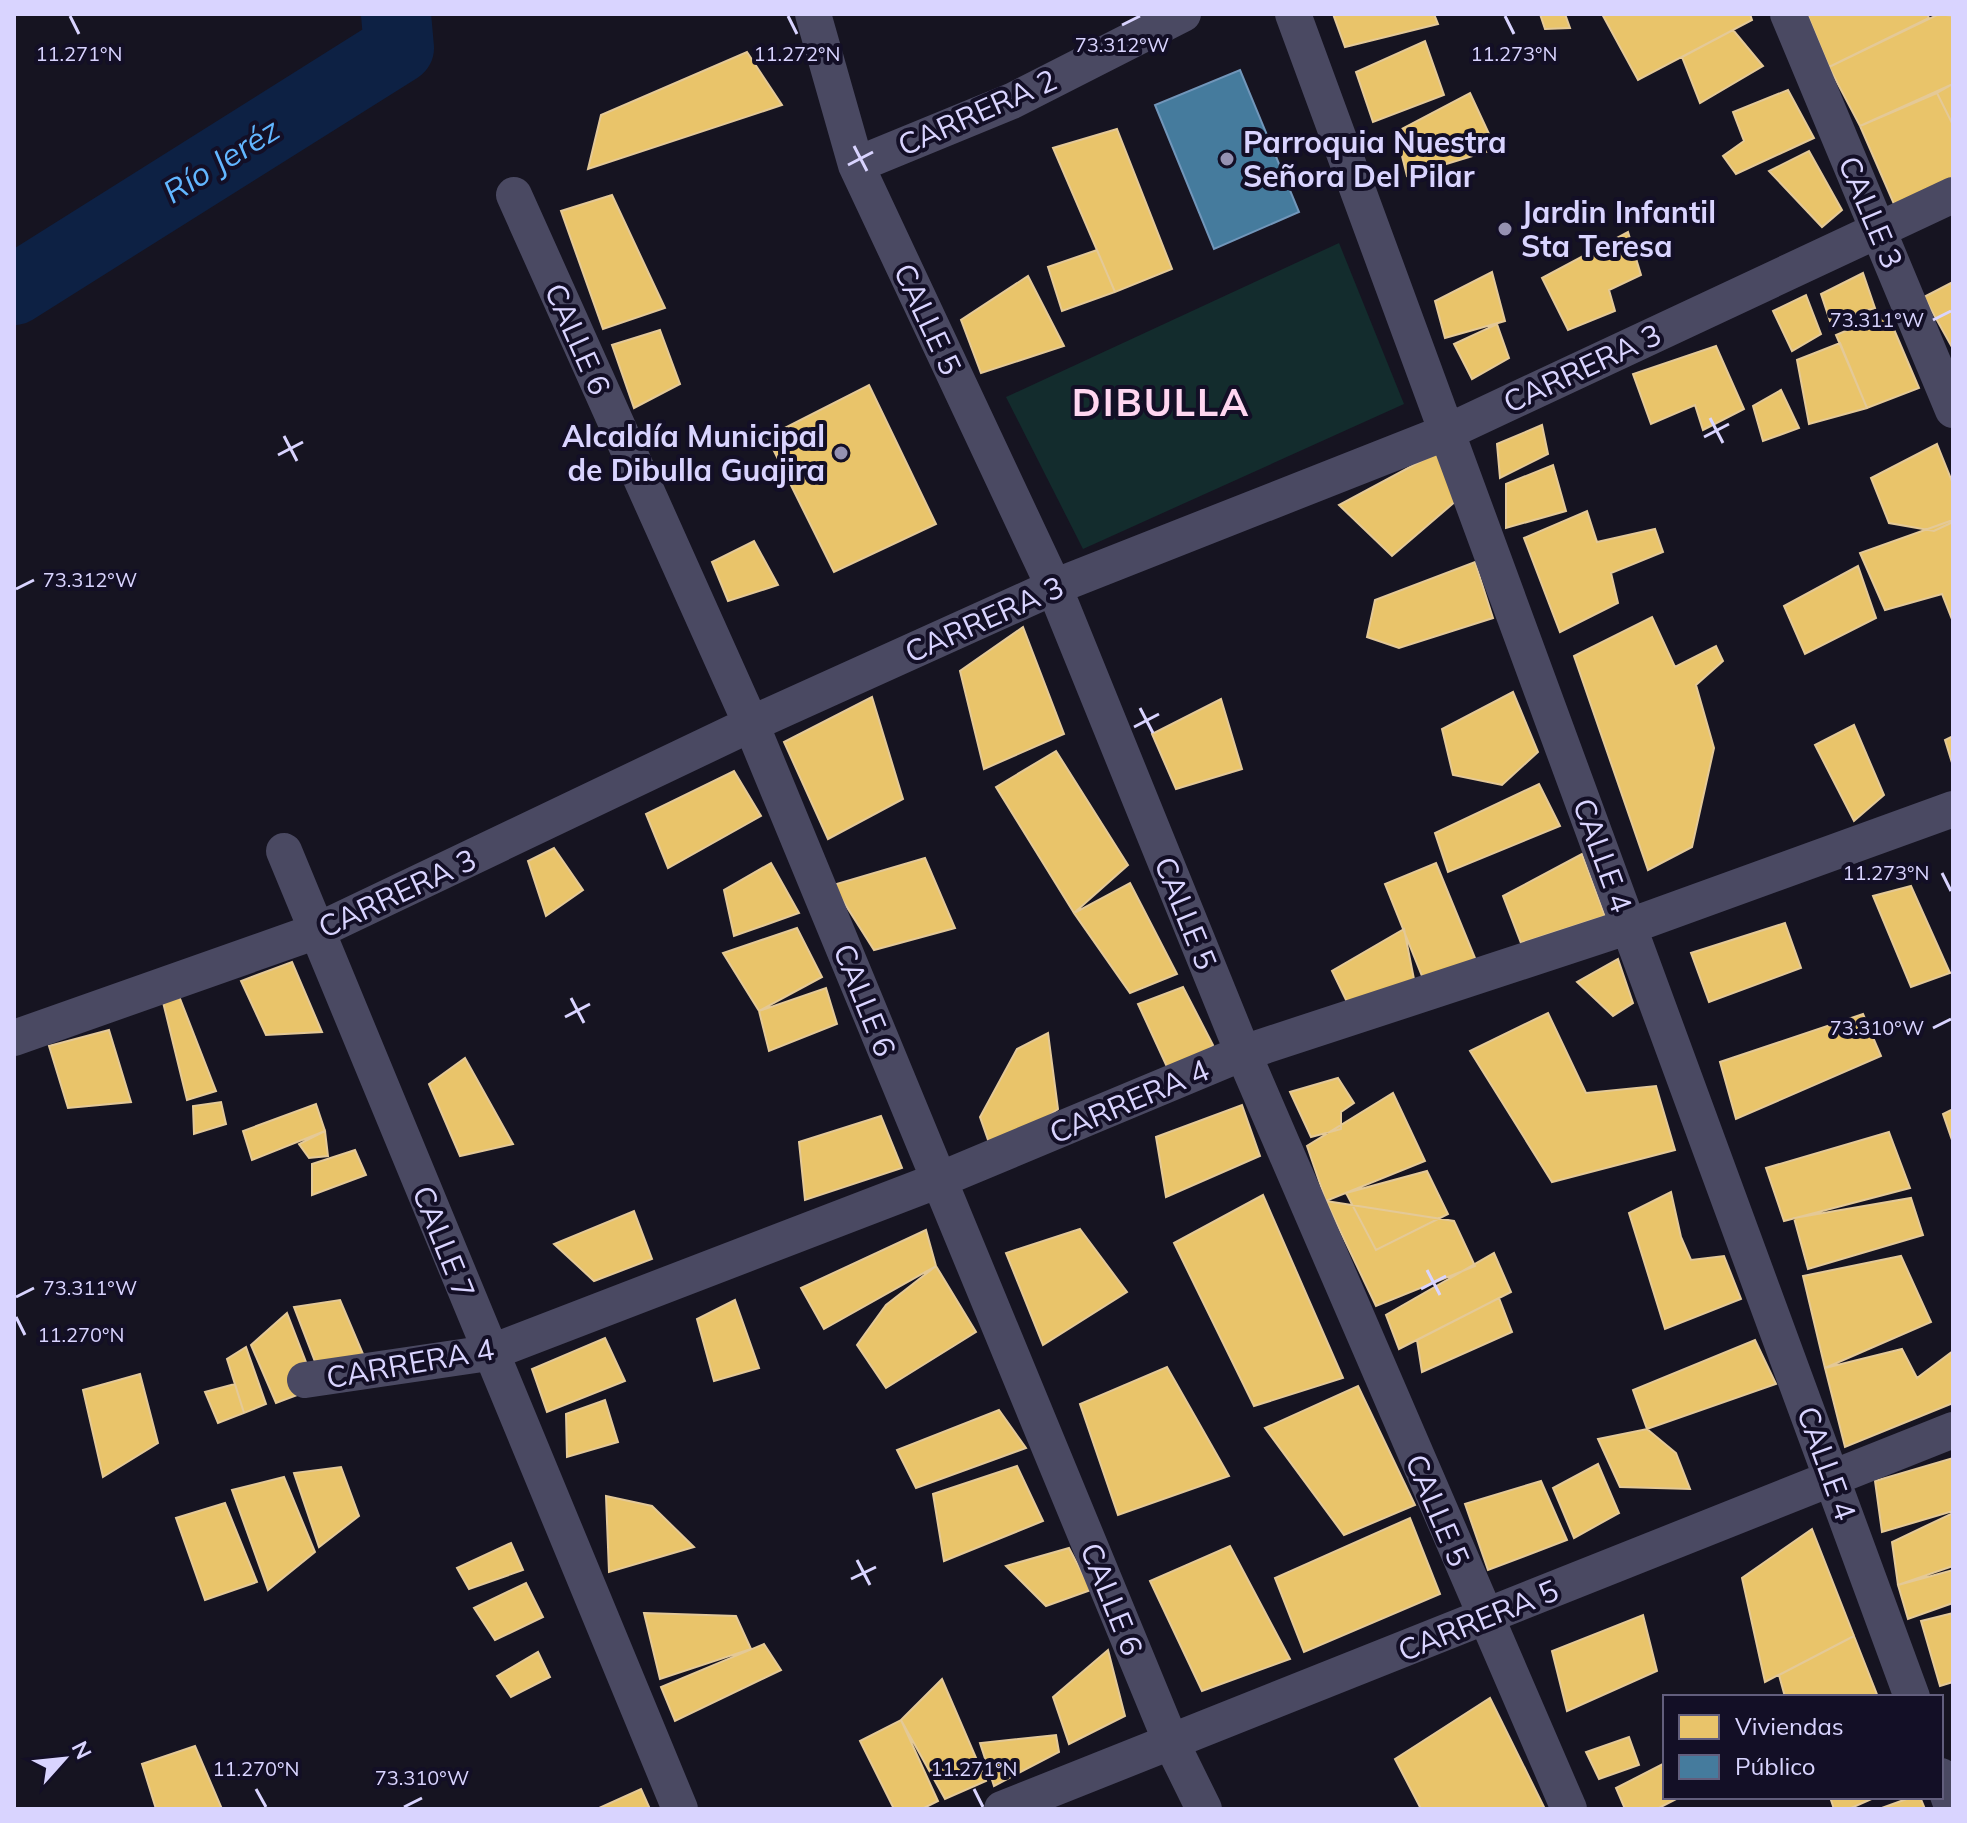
<svg xmlns="http://www.w3.org/2000/svg" width="1967" height="1823" viewBox="0 0 1967 1823" font-family="Mulish,sans-serif">
  <style>
    .green { fill: #132c2d }
    .homes { fill: #e9c46a; stroke: #e4c997; stroke-width: 2 }
    .public { fill: #457b9d; stroke: #7196ba; stroke-width: 2 }
    .lines { fill: none; stroke-linecap: round; stroke-linejoin: round }
    .river { stroke: #0d2144; stroke-width: 70 }
    .minor { stroke: #4a4962; stroke-width: 36 }
    .ticks { fill: none; stroke: #d9d4ff; stroke-width: 3 }
    .poi-dot { fill: #9591b1; stroke: #130f26; stroke-width: 3 }
    .labels { text-anchor: middle; dominant-baseline: central; stroke-width: 8; stroke-linejoin: round; paint-order: stroke }
    .street-label { font-size: 30px; fill: #d9d4ff; stroke: #130f26 }
    .poi-label { font-size: 30px; font-weight: bold; fill: #d9d4ff; stroke: #130f26; text-anchor: start }
    .water-label { font-size: 32px; font-style: italic; fill: #62b6ff; stroke: #130f26 }
    .district-label { font-size: 38px; font-weight: bold; letter-spacing: 2px; fill: #ffd6f0; stroke: #130f26 }
    .ticks-label { font-size: 20px; text-anchor: middle; fill: #d9d4ff; stroke: #130f26; stroke-width: 8; stroke-linejoin: round; paint-order: stroke }
  </style>
  <rect width="100%" height="100%" fill="#161421"/>
  <!-- green -->
  <path class="green" d="M1339,243L1404,404L1083,549L1006,397Z"/>
  <!-- homes -->
  <path class="homes" d="M1333,14H1434L1438,24L1345,47Z
    M1540,14H1565L1570,28L1545,29Z
    M1602,14H1750L1752,20L1638,80Z
    M1807,14H1927L1929,18L1829,67Z
    M1939,14L1953,16V84L1860,126L1829,67Z
    M1733,30L1763,66L1700,103L1682,57Z
    M1425,41L1444,95L1373,122L1356,72Z
    M747,52L782,105L588,169L601,115Z
    M1953,84V125L1937,93Z
    M1788,90L1814,138L1736,174L1723,156L1744,141L1733,112Z
    M1470,93L1496,149L1407,176L1396,132Z
    M1937,93L1953,125V185L1897,211L1860,126Z
    M1117,129L1172,269L1115,292L1053,148Z
    M1809,151L1842,210L1822,227L1769,171Z
    M612,195L665,308L603,329L561,211Z
    M1628,232L1641,275L1609,290L1615,311L1568,330L1542,278Z
    M1097,250L1115,292L1062,311L1048,267Z
    M1492,272L1505,321L1445,338L1435,301Z
    M1863,273L1875,308L1830,321L1821,294Z
    M1028,276L1064,346L981,373L961,320Z
    M1953,282V349L1924,297Z
    M1806,295L1821,334L1792,351L1773,311Z
    M1887,313L1919,388L1867,408L1836,335Z
    M1497,324L1509,358L1472,379L1454,344Z
    M660,330L680,384L634,408L612,345Z
    M1840,343L1867,408L1809,424L1797,360Z
    M1716,346L1744,409L1703,430L1695,405L1651,424L1633,374Z
    M869,385L936,524L834,572L767,437Z
    M1781,390L1799,428L1763,441L1753,406Z
    M1542,425L1548,454L1500,478L1497,444Z
    M1937,444L1953,484V522L1934,531L1889,523L1871,478Z
    M1438,452L1457,500L1392,556L1339,505Z
    M1553,465L1566,511L1506,528V484Z
    M1587,511L1597,542L1655,529L1663,552L1611,573L1618,603L1560,632L1524,538Z
    M1953,520V622L1942,594L1885,610L1860,553Z
    M754,541L778,585L728,601L712,562Z
    M1475,562L1493,618L1399,648L1367,637L1375,600Z
    M1858,566L1876,618L1805,654L1784,606Z
    M1652,617L1675,667L1716,646L1723,661L1696,685L1714,748L1692,847L1648,870L1574,656Z
    M1023,627L1064,734L984,769L960,671Z
    M1513,692L1538,752L1502,785L1453,775L1442,729Z
    M872,697L903,799L828,839L784,742Z
    M1221,699L1242,769L1176,789L1152,734Z
    M1854,725L1884,795L1854,821L1815,745Z
    M1953,736V766L1945,740Z
    M1056,751L1128,865L1074,913L996,787Z
    M734,771L761,816L668,868L646,814Z
    M1539,784L1560,826L1448,872L1435,833Z
    M554,848L583,890L546,916L528,861Z
    M1582,854L1605,916L1521,943L1503,896Z
    M925,858L955,928L874,950L833,885Z
    M771,863L799,913L734,936L724,890Z
    M1436,863L1477,963L1424,981L1385,884Z
    M1130,883L1177,974L1130,993L1074,913Z
    M1911,886L1950,973L1911,987L1873,896Z
    M1785,923L1801,968L1709,1002L1691,953Z
    M797,928L822,977L759,1011L723,953Z
    M1404,929L1415,984L1348,1004L1332,971Z
    M1618,959L1633,1003L1613,1016L1577,982Z
    M292,962L322,1032L266,1035L241,981Z
    M1183,987L1213,1045L1174,1082L1138,1004Z
    M826,988L837,1024L769,1051L759,1011Z
    M179,996L216,1091L187,1100L162,998Z
    M1548,1013L1586,1093L1656,1086L1675,1150L1552,1182L1470,1051Z
    M1863,1014L1881,1056L1736,1119L1720,1062Z
    M109,1030L131,1102L68,1108L49,1046Z
    M1048,1033L1058,1109L994,1157L980,1117L1017,1049Z
    M465,1058L513,1144L460,1156L429,1084Z
    M1338,1078L1354,1103L1341,1112V1129L1311,1137L1290,1092Z
    M1393,1093L1425,1161L1326,1201L1307,1146Z
    M221,1102L226,1124L194,1134L193,1106Z
    M316,1104L325,1131L252,1160L243,1131Z
    M1242,1105L1260,1156L1166,1197L1156,1137Z
    M1953,1109V1143L1943,1114Z
    M881,1116L902,1168L805,1200L799,1142Z
    M325,1131L328,1156L309,1158L299,1144Z
    M1889,1132L1910,1188L1784,1221L1766,1168Z
    M355,1150L366,1175L312,1195V1164Z
    M1427,1171L1448,1214L1376,1250L1346,1193Z
    M1671,1192L1681,1237L1691,1260L1724,1256L1741,1299L1665,1329L1629,1213Z
    M1263,1195L1343,1378L1254,1406L1174,1243Z
    M1911,1198L1923,1235L1808,1269L1794,1218Z
    M1326,1201L1454,1221L1475,1266L1376,1306Z
    M634,1211L652,1259L594,1281L554,1244Z
    M1080,1229L1127,1292L1043,1345L1006,1253Z
    M926,1230L936,1266L824,1329L801,1288Z
    M1494,1253L1511,1292L1399,1349L1386,1315Z
    M1901,1256L1931,1322L1825,1368L1803,1276Z
    M936,1266L976,1332L886,1388L857,1345L886,1305Z
    M1499,1298L1512,1332L1422,1372L1417,1340Z
    M340,1300L366,1361L319,1372L294,1307Z
    M735,1300L759,1368L714,1381L697,1319Z
    M287,1313L316,1388L276,1403L251,1345Z
    M605,1338L625,1381L547,1412L532,1369Z
    M1755,1340L1776,1384L1647,1429L1633,1390Z
    M246,1347L266,1404L244,1413L227,1359Z
    M1902,1349L1917,1378L1953,1351V1403L1845,1447L1825,1368Z
    M1167,1367L1229,1476L1118,1515L1080,1404Z
    M140,1374L158,1443L103,1477L83,1390Z
    M235,1384L244,1413L218,1423L205,1392Z
    M1358,1386L1415,1505L1344,1535L1265,1428Z
    M605,1400L618,1442L567,1457L566,1414Z
    M999,1410L1026,1448L916,1488L897,1450Z
    M1647,1429L1676,1453L1690,1489L1620,1487L1598,1439Z
    M1953,1458V1511L1882,1532L1875,1481Z
    M1598,1464L1619,1513L1574,1538L1553,1488Z
    M1017,1466L1043,1521L944,1561L933,1494Z
    M341,1467L359,1516L319,1547L294,1473Z
    M284,1477L315,1552L268,1590L232,1490Z
    M1541,1481L1567,1540L1488,1570L1465,1504Z
    M606,1496L652,1506L694,1547L609,1572Z
    M225,1503L257,1582L205,1600L176,1518Z
    M1953,1513V1566L1898,1585L1892,1542Z
    M1410,1518L1440,1594L1304,1652L1275,1578Z
    M1812,1529L1854,1636L1765,1682L1742,1578Z
    M511,1543L523,1570L469,1589L457,1568Z
    M1230,1546L1290,1659L1202,1691L1150,1581Z
    M1069,1548L1091,1590L1046,1606L1006,1566Z
    M1953,1570V1603L1908,1619L1898,1585Z
    M526,1583L543,1617L495,1640L474,1608Z
    M644,1613L736,1616L751,1649L660,1679Z
    M1953,1613V1682L1940,1686L1921,1621Z
    M1643,1615L1657,1671L1567,1711L1552,1651Z
    M1854,1636L1878,1697H1785L1779,1675Z
    M764,1644L781,1670L675,1721L661,1687Z
    M1108,1650L1125,1716L1069,1744L1053,1697Z
    M538,1652L550,1677L511,1697L497,1676Z
    M942,1679L986,1781L945,1799L901,1720Z
    M1490,1698L1545,1809H1421L1395,1759Z
    M901,1720L938,1801L922,1809H894L860,1741Z
    M1056,1735L1059,1752L994,1786L980,1743Z
    M1629,1737L1639,1765L1599,1779L1586,1752Z
    M195,1746L222,1809H156L142,1764Z
    M1665,1763V1797H1680L1657,1809H1625L1616,1788Z
    M641,1789L650,1809H597Z
    M1830,1797H1876L1849,1809H1834Z
    M1912,1797H1920L1925,1809H1879Z"/>
  <!-- public -->
  <path class="public" d="M1240,70L1299,212L1214,249L1155,105Z"/>
  <g class="lines">
    <!-- river -->
    <path class="river" d="M14,290L399,48L396,14"/>
    <!-- minor -->
    <path class="minor" d="M813,14L856,165L1054,587L1243,1053L1569,1809
      M1293,14L1912,1697
      M1788,14L1953,410
      M856,165L1012,101L1183,14
      M514,195L751,724L1171,1742L1204,1809
      M284,851L680,1809
      M14,1038L317,931L751,724L1054,587L1447,432L1953,195
      M305,1380L489,1353L939,1180L1243,1053L1630,926L1953,809
      M1941,1776L1953,1809
      M1002,1809L1953,1430"/>
  </g>
  <!-- ticks -->
  <path class="ticks" d="M70,16L79,34M788,16L797,34M1505,16L1514,34M1122,25L1140,16M854,146L867,171M848,165L873,152M1933,320L1951,311M1710,418L1723,443M284,436L297,461M1704,437L1729,424M278,455L303,442M16,589L34,580M1140,708L1153,733M1134,727L1159,714M1942,873L1951,891M571,998L584,1023M565,1017L590,1004M1933,1028L1951,1019M1427,1270L1440,1295M1421,1289L1446,1276M16,1297L34,1288M16,1317L25,1335M857,1560L870,1585M851,1579L876,1567M256,1789L266,1807M974,1789L983,1807M404,1807L422,1798"/>
  <!-- markers -->
  <g class="poi-dot">
    <circle cx="1227" cy="159" r="8"/>
    <circle cx="1505" cy="229" r="8"/>
    <circle cx="841" cy="453" r="8"/>
  </g>
  <g class="labels">
    <!-- street labels -->
    <g class="street-label">
      <text transform="translate(977 112) rotate(-24)">CARRERA 2</text>
      <text transform="translate(1871 212) rotate(67)">CALLE 3</text>
      <text transform="translate(928 319) rotate(65)">CALLE 5</text>
      <text transform="translate(578 339) rotate(66)">CALLE 6</text>
      <text transform="translate(1582 368) rotate(-25)">CARRERA 3</text>
      <text transform="translate(984 619) rotate(-24)">CARRERA 3</text>
      <text transform="translate(1603 855) rotate(70)">CALLE 4</text>
      <text transform="translate(397 893) rotate(-25)">CARRERA 3</text>
      <text transform="translate(1186 913) rotate(68)">CALLE 5</text>
      <text transform="translate(865 1000) rotate(68)">CALLE 6</text>
      <text transform="translate(1129 1101) rotate(-23)">CARRERA 4</text>
      <text transform="translate(444 1242) rotate(68)">CALLE 7</text>
      <text transform="translate(410 1363) rotate(-10)">CARRERA 4</text>
      <text transform="translate(1827 1463) rotate(70)">CALLE 4</text>
      <text transform="translate(1438 1510) rotate(67)">CALLE 5</text>
      <text transform="translate(1112 1599) rotate(68)">CALLE 6</text>
      <text transform="translate(1478 1620) rotate(-22)">CARRERA 5</text>
    </g>
    <!-- poi labels -->
    <g class="poi-label">
      <text x="1243" y="142">Parroquia Nuestra<tspan x="1243" dy="34">Señora Del Pilar</tspan></text>
      <text x="1521" y="212">Jardin Infantil<tspan x="1521" dy="34">Sta Teresa</tspan></text>
      <text x="825" y="436" text-anchor="end">Alcaldía Municipal<tspan x="825" dy="34">de Dibulla Guajira</tspan></text>
    </g>
    <!-- water labels -->
    <g class="water-label">
      <text transform="translate(221 160) rotate(-32)">Río Jeréz</text>
    </g>
    <!-- district labels -->
    <g class="district-label">
      <text x="1161" y="402">DIBULLA</text>
    </g>
  </g>
  <g class="ticks-label">
    <text x="1122" y="52">73.312°W</text>
    <text x="79" y="61">11.271°N</text>
    <text x="797" y="61">11.272°N</text>
    <text x="1514" y="61">11.273°N</text>
    <text x="1877" y="327">73.311°W</text>
    <text x="90" y="587">73.312°W</text>
    <text x="1886" y="880">11.273°N</text>
    <text x="1877" y="1035">73.310°W</text>
    <text x="90" y="1295">73.311°W</text>
    <text x="81" y="1342">11.270°N</text>
    <text x="256" y="1776">11.270°N</text>
    <text x="974" y="1776">11.271°N</text>
    <text x="422" y="1785">73.310°W</text>
  </g>
  <!-- border -->
  <rect width="1967" height="1823" fill="none" stroke="#d9d4ff" stroke-width="32"/>
  <!-- legend -->
  <rect x="1663" y="1695" width="280" height="104" fill="#130f26" stroke="#625e7d" stroke-width="2"/>
  <rect x="1679" y="1715" width="40" height="24" fill="#e9c46a" stroke="#625e7d" stroke-width="2"/>
  <text x="1735" y="1735" font-size="24" fill="#d9d4ff">Viviendas</text>
  <rect x="1679" y="1755" width="40" height="24" fill="#457b9d" stroke="#625e7d" stroke-width="2"/>
  <text x="1735" y="1775" font-size="24" fill="#d9d4ff">Público</text>
  <!-- north arrow -->
  <g transform="translate(64 1759) rotate(63)" stroke="#130f26" stroke-width="6" paint-order="stroke">
  <path d="M0-6L14 30L0 20L-14 30Z" fill="#d9d4ff"/>
  <text y="-12" font-size="22" font-weight="bold" text-anchor="middle" fill="#d9d4ff">N</text>
  </g>
</svg>
